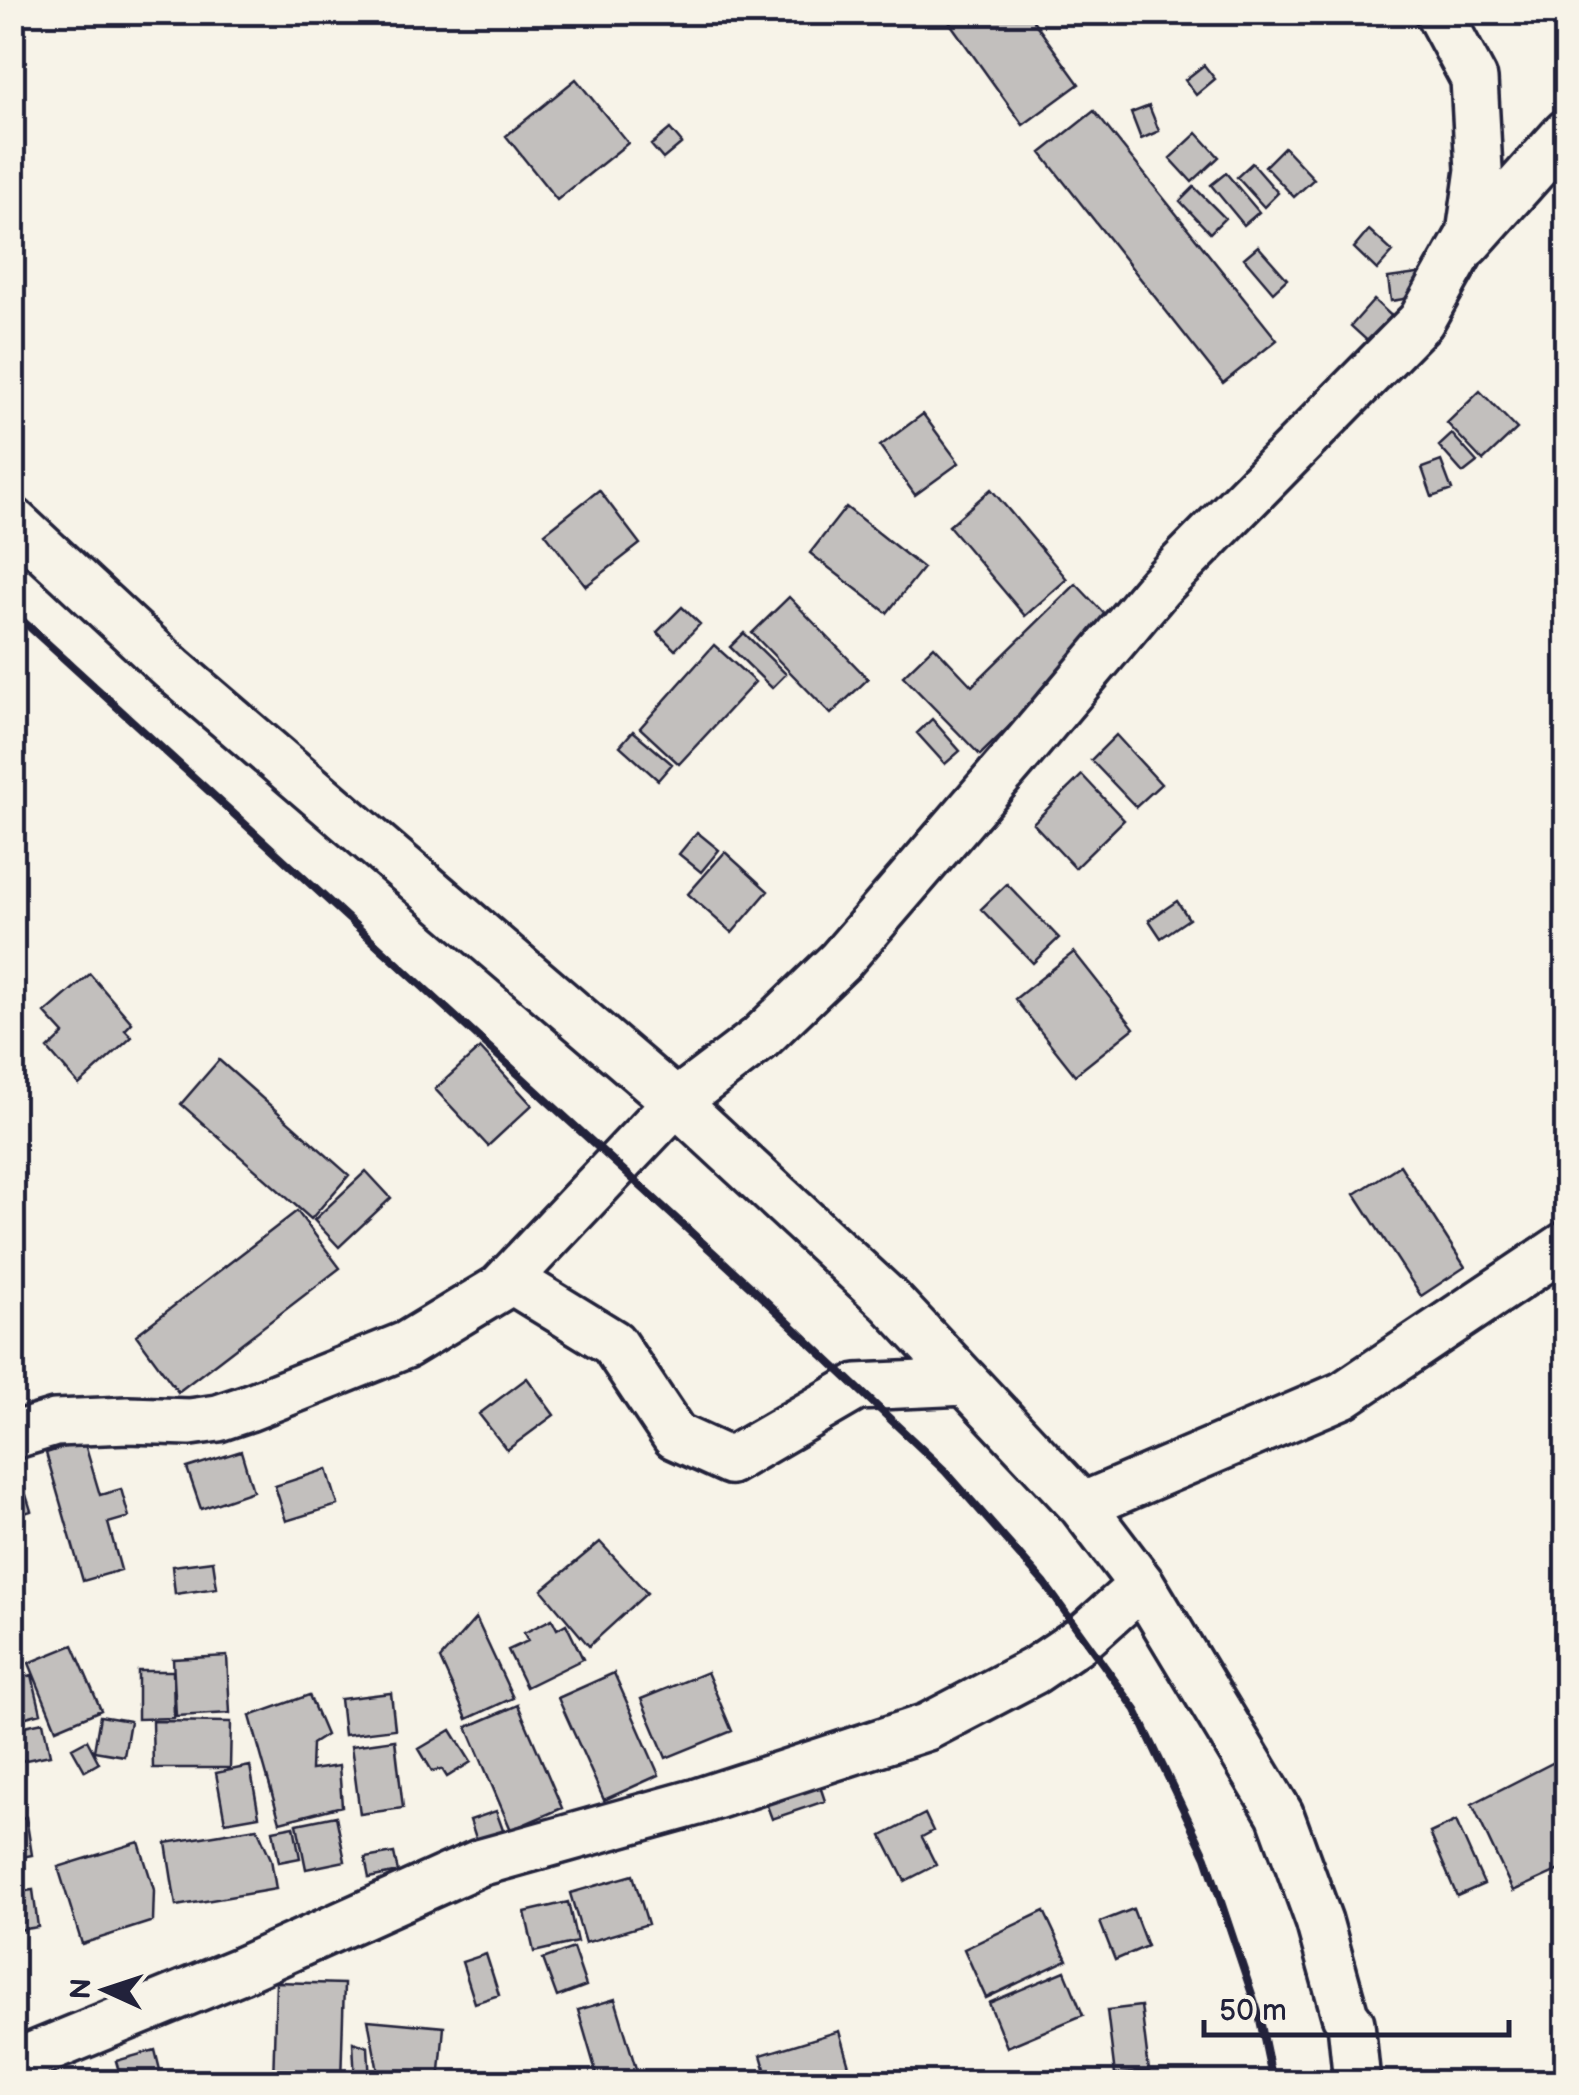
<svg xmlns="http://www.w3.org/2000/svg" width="1579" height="2095" viewBox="0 0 1579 2095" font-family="'Balsamiq Sans',sans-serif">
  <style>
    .building { fill: #c2bfbd; stroke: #22223b; stroke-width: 2.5 }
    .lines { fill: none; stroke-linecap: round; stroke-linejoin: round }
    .minor-casing { stroke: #22223b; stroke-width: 52 }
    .minor { stroke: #f7f3e8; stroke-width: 45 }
    .rail { stroke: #22223b; stroke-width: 8 }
  </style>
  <rect width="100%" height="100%" fill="#f7f3e8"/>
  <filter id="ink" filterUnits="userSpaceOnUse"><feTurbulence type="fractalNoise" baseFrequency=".01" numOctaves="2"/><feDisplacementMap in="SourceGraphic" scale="20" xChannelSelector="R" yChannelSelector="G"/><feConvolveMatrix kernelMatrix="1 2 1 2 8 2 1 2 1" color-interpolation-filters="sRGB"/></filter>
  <g filter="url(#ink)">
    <!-- building -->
    <path class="building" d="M942,12H1027L1079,84L1023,125Z
      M1204,65L1215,79L1196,95L1185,80Z
      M576,79L628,143L557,200L506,136Z
      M1149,106L1159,131L1141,139L1131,113Z
      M1094,111L1277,340L1223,383L1041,153Z
      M670,129L682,143L663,159L651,145Z
      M1197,133L1219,157L1192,182L1170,158Z
      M1284,147L1314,179L1294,197L1265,166Z
      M1252,163L1278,193L1264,207L1237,177Z
      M1226,173L1259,212L1244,225L1211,185Z
      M1194,187L1225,218L1210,233L1180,201Z
      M1369,230L1393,252L1377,270L1354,248Z
      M1258,246L1287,279L1273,292L1244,258Z
      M1425,273L1429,295L1391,301L1388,278Z
      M1374,300L1397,321L1374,347L1351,326Z
      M1480,391L1517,429L1483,461L1447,423Z
      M923,414L959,463L915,495L880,446Z
      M1452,434L1477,462L1463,473L1439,446Z
      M1441,461L1452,490L1432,497L1422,468Z
      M991,489L1067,579L1025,616L949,526Z
      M599,490L640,544L586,586L545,533Z
      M846,507L923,568L887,613L810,553Z
      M1076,584L1114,624L980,755L903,676L934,646L972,686Z
      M789,597L868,679L831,714L752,633Z
      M682,607L700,624L675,650L657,632Z
      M744,633L786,674L772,688L730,647Z
      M714,645L755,682L679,764L640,728Z
      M932,719L960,751L945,764L917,733Z
      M633,731L672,764L658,780L620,746Z
      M1116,735L1161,784L1136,807L1091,760Z
      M1082,775L1124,820L1075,868L1033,823Z
      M697,832L719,850L701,872L679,854Z
      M725,852L768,891L732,933L688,894Z
      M1007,884L1059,938L1033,963L981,909Z
      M1177,901L1189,919L1161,938L1149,920Z
      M1074,952L1134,1028L1075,1075L1015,999Z
      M90,974L132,1023L125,1030L132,1037L79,1085L48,1049L64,1034L45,1013Z
      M480,1048L532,1105L488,1146L435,1089Z
      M219,1060L349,1175L311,1219L181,1104Z
      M1400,1165L1465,1267L1421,1296L1355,1194Z
      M366,1171L391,1198L339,1247L314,1220Z
      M297,1211L340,1268L178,1392L136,1335Z
      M527,1378L554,1415L507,1450L479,1414Z
      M84,1441L100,1495L121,1489L129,1517L108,1523L121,1570L83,1581L46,1453Z
      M12,1449L31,1511L12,1517Z
      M241,1451L253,1491L201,1509L187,1468Z
      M327,1469L338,1505L286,1521L275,1486Z
      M600,1542L647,1593L589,1646L542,1590Z
      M213,1561L217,1588L175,1594L172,1566Z
      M476,1618L513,1698L467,1719L440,1659Z
      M552,1619L557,1629L566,1624L583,1659L526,1687L508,1650L528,1641L524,1633Z
      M73,1645L101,1710L56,1729L29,1663Z
      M227,1656L230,1713L176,1716L173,1659Z
      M138,1671H173L174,1718L138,1719Z
      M707,1672L732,1731L666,1758L641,1699Z
      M614,1673L659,1775L604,1800L558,1698Z
      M32,1675L41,1713L19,1719L12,1694V1680Z
      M391,1693L395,1729L344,1735L340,1699Z
      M309,1695L326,1735L312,1744L311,1770L339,1766L342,1806L280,1822L250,1716Z
      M518,1705L562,1808L511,1830L467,1727Z
      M100,1716L130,1721L124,1756L94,1751Z
      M152,1721L231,1722L230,1768H153Z
      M43,1722L50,1755L21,1761L15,1728Z
      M451,1730L471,1762L447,1777L442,1769L432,1771L419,1749Z
      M87,1740L99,1763L85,1771L72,1748Z
      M395,1740L403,1808L360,1814L351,1746Z
      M1566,1756V1867L1513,1891L1472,1804Z
      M250,1766L259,1816L225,1822L216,1773Z
      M817,1777L825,1801L772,1819L763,1795Z
      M496,1811L508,1844L481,1853L470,1820Z
      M925,1814L933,1831L922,1837L936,1865L905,1881L882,1836Z
      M336,1816L345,1861L306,1869L297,1824Z
      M26,1817L32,1855L12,1859V1820Z
      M1456,1821L1484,1884L1457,1896L1430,1833Z
      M294,1826L300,1858L279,1862L273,1830Z
      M257,1828L271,1859L276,1889L176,1906L166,1843Z
      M139,1842L154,1890L153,1921L82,1944L58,1867Z
      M394,1853L398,1872L369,1878L365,1858Z
      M633,1875L648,1924L585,1943L570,1893Z
      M33,1890L38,1927L12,1931V1893Z
      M568,1902L577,1942L534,1952L525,1912Z
      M1133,1909L1147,1946L1115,1960L1100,1922Z
      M1044,1911L1067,1960L986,1998L964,1949Z
      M573,1948L586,1986L557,1997L543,1959Z
      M486,1954L499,1995L475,2003L462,1962Z
      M1065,1971L1083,2015L1007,2047L989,2003Z
      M276,1982L344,1984L341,2082H273Z
      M615,1999L640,2082H599L578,2010Z
      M1141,2006L1149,2071L1115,2075L1107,2010Z
      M368,2020L444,2027L439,2082H380Z
      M839,2031L849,2066L793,2082H769L761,2055Z
      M353,2042L368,2047L370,2082H355Z
      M155,2050L163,2082H122L116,2061Z"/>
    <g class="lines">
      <defs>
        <path id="minor" d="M1467,244L1566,133
          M12,520L172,669L676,1102L890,1301L1082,1506L1142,1585L1280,1814L1319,1921L1345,2015L1351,2023L1357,2082
          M509,1279L613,1343L675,1436L730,1461L857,1387L966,1382
          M12,1436L55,1423L128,1420L190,1422L218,1418L248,1408L406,1345L500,1288L676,1102L759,1039L840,961L1014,759L1159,587L1421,321L1470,234L1479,170L1474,79L1438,12
          M1082,1506L1343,1395L1566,1245
          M12,2064L239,1971L479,1863L697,1802L927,1727L1034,1671L1084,1637L1142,1585"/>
      </defs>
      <!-- minor casing -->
      <use href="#minor" class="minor-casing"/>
      <!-- minor -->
      <use href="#minor" class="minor"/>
      <!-- rail -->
      <path class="rail" d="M12,611L752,1288L945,1471L1045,1584L1136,1710L1206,1857L1259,2015L1273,2082"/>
    </g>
  </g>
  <!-- margin -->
  <rect width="1579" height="2095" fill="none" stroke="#f7f3e8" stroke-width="50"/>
  <rect x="25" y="25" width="1529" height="2045" fill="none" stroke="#22223b" stroke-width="4" filter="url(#ink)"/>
  <!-- north arrow -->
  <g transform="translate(105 1990) rotate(273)" stroke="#f7f3e8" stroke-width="8" paint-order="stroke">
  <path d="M0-8L18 38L0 25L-18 38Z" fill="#22223b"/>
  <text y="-15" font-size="28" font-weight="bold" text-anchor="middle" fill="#22223b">N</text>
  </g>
  <!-- scale -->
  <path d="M1204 2020v15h305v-15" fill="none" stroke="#22223b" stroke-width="5"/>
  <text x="1219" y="2020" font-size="30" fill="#22223b" stroke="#f7f3e8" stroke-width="8" paint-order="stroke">50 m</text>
</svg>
